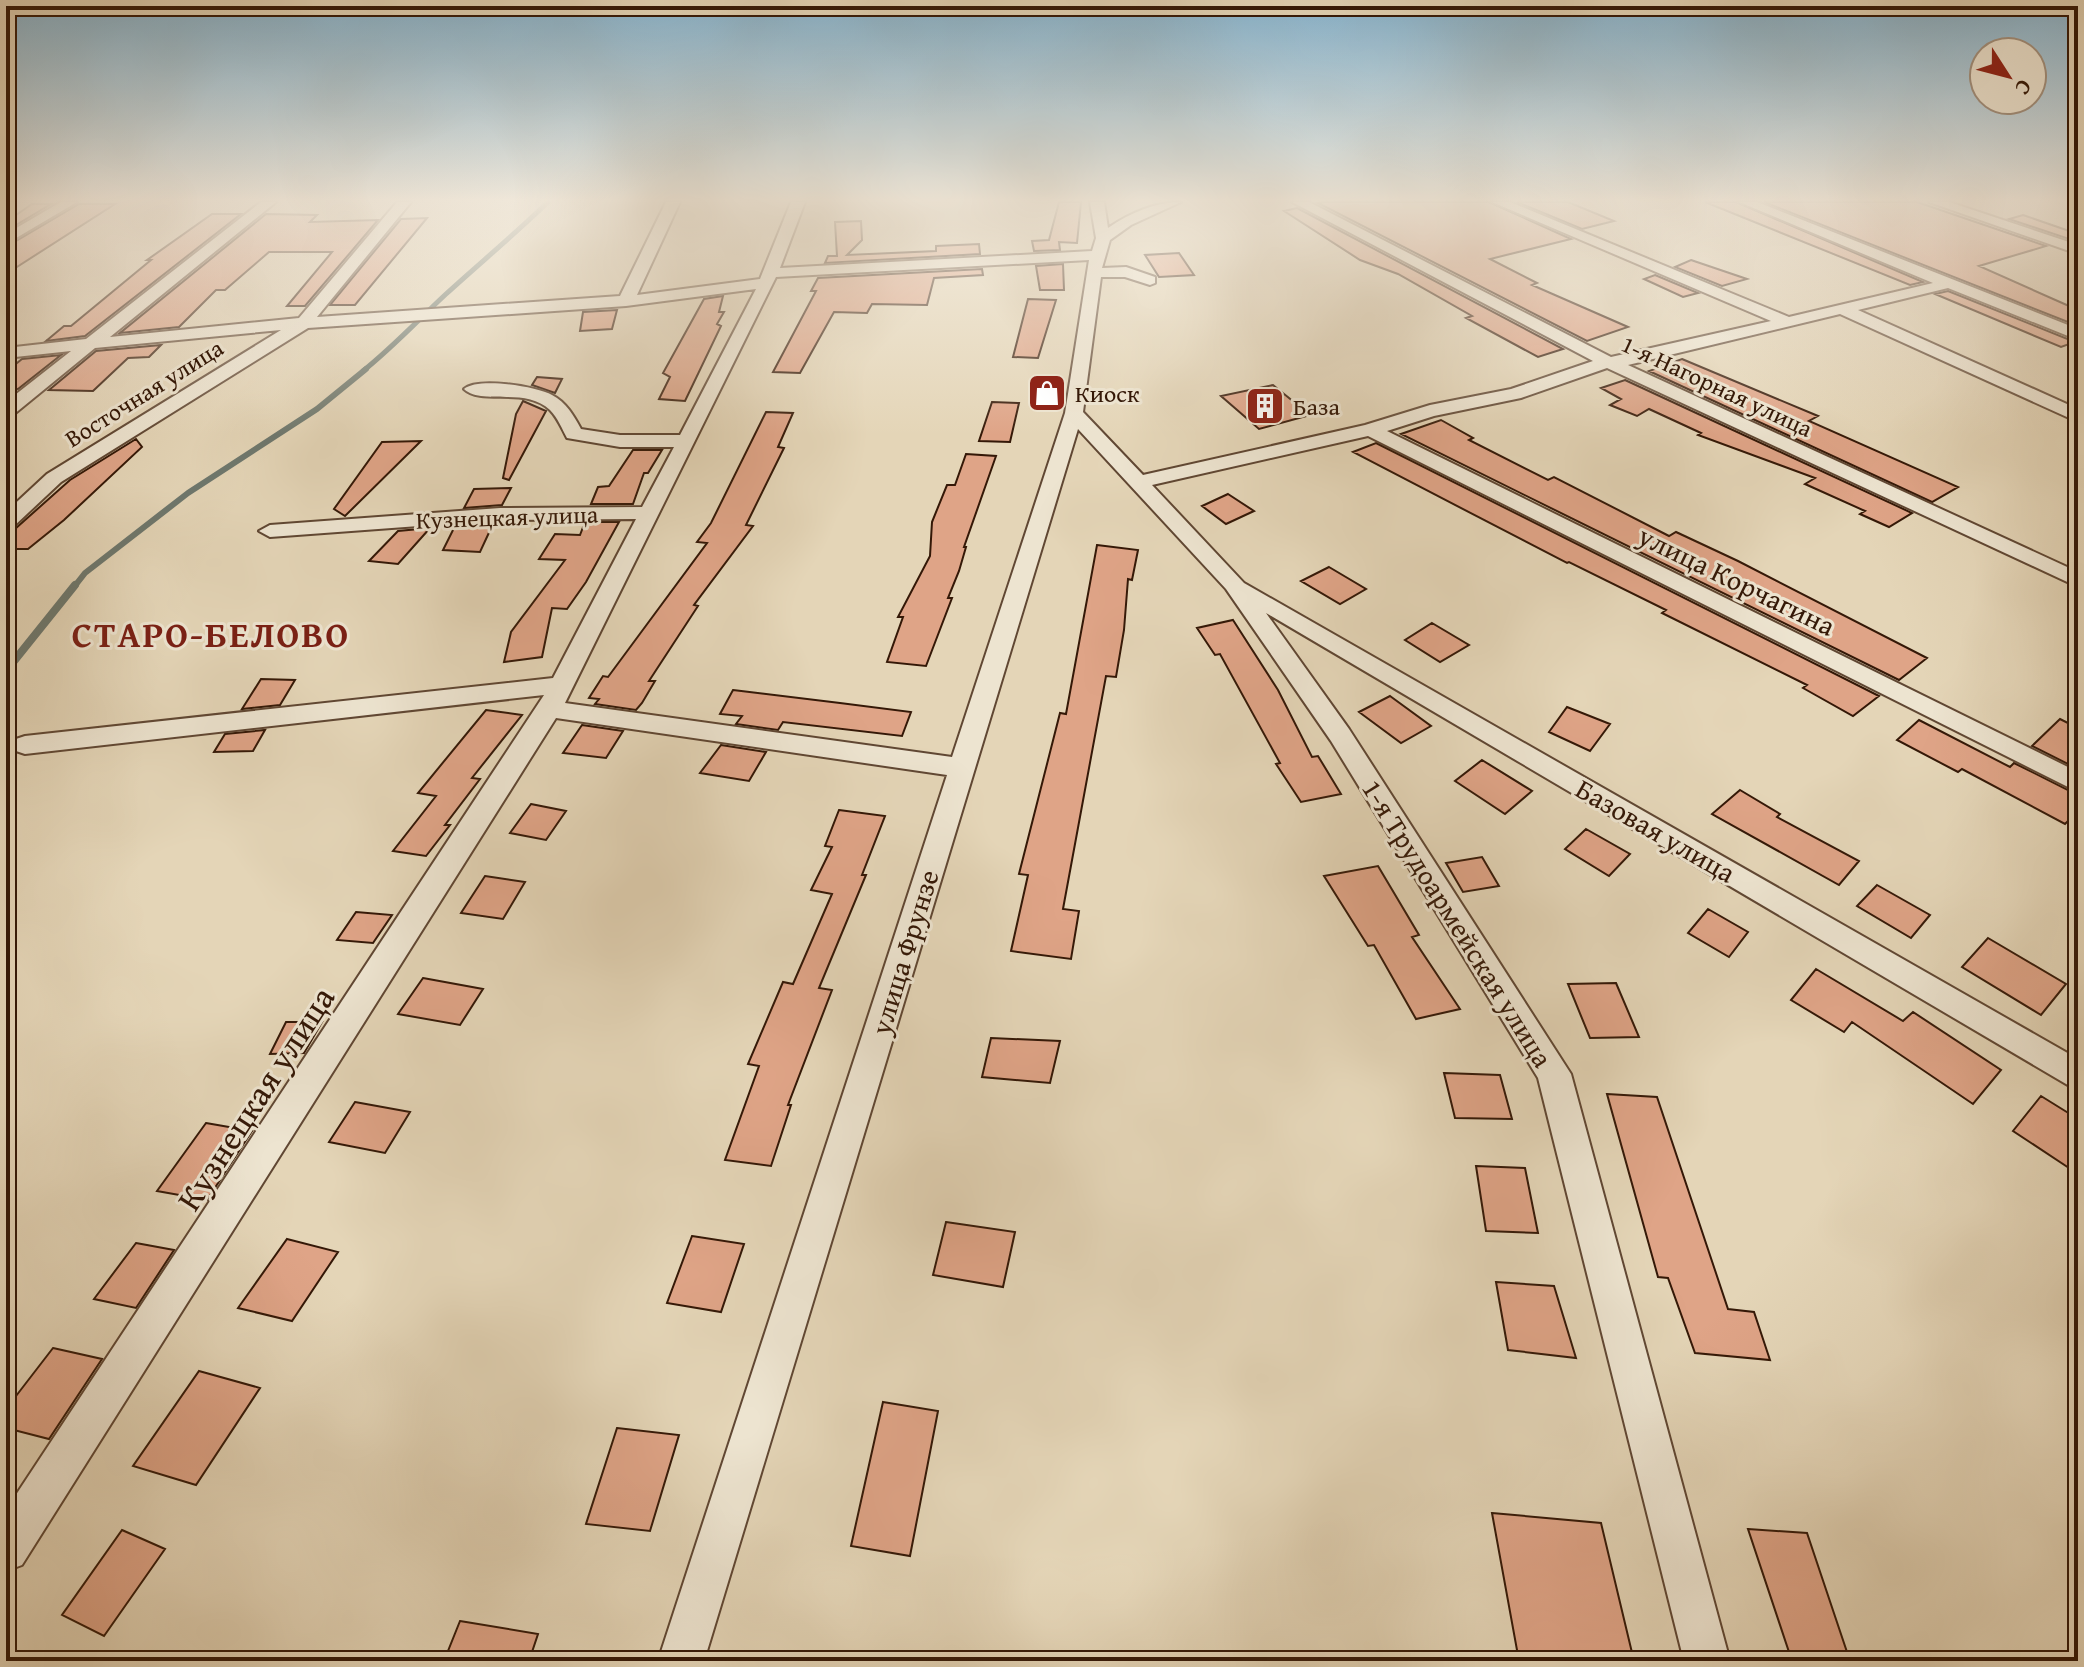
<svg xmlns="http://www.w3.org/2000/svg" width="2084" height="1667" viewBox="0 0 2084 1667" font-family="'Gentium Book Plus',serif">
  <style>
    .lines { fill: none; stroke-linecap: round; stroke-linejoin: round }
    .stream-far2 { stroke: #6e786e; stroke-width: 5 }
    .stream-far1 { stroke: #6e786e; stroke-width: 6 }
    .stream { stroke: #6e786e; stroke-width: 8 }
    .building { fill: #dfa487; stroke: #341807; stroke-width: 2 }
    .street-casing { stroke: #604733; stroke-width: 4 }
    .street { fill: #ede4d0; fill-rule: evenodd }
    .labels { text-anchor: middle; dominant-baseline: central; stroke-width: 6; stroke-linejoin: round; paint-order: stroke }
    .far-street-label { font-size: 24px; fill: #341807; stroke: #ede4d0 }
    .far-poi-label { font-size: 24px; fill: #341807; stroke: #ede4d0; text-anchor: start }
    .street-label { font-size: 28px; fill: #341807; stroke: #ede4d0 }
    .near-street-label { font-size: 34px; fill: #341807; stroke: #ede4d0 }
    .district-label { font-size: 36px; font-weight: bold; letter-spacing: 2px; fill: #7a1f14; stroke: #ede4d0 }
  </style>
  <rect width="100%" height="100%" fill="#e4d5b7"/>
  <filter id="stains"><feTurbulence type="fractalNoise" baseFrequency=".0025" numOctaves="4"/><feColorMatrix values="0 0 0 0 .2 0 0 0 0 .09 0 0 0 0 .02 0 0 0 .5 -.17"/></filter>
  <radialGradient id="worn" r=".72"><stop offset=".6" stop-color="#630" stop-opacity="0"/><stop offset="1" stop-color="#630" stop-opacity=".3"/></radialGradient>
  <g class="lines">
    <!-- stream-far2 -->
    <path class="stream-far2" d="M363,371C393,347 418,320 446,294C480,263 515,234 548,202"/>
    <!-- stream-far1 -->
    <path class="stream-far1" d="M74,587L85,573L188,493L317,409L366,369"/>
    <!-- stream -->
    <path class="stream" d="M6,671L75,585"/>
  </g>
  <!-- building -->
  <path class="building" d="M1059,202H1081L1077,243L1059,242L1060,250L1034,251L1032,241L1049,240Z
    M1324,202H1489L1571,239L1490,259L1537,283L1532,285L1628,327L1587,341L1318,203Z
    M1517,202H1568L1614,221L1582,229Z
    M1705,202H1736L1923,282L1910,285Z
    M1764,202H1917L2046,246L1979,266L2078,310V326Z
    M32,204H51L6,231V222Z
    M79,204H115L6,274V247Z
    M1297,208L1563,349L1538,357L1466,318L1472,316L1398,274L1360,260L1284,211Z
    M212,214H241L85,336L46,341L64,326H71L151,260H147Z
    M266,214L317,215L310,222L378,220L305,306H287L332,252H269L225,290H216L179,327L120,333Z
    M2023,215L2078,234V236L2069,239L2009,219Z
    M427,218L355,305H330L401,219Z
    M861,221L862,240L847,255L936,251V246L979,244L980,254L825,263L828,256H837L835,222Z
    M1179,253L1194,275L1159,277L1145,255Z
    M1691,260L1747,279L1722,286L1675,267Z
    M1063,264L1064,290H1040L1036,266Z
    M982,269L983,275L934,278L927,305L872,304L867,313L834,312L800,373L773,372L816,291H811L818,278Z
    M1655,275L1698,293L1683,297L1644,279Z
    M1948,291L2075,342L2061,347L1935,294Z
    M723,296L719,312H724L717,324L721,326L685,401L659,399L670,377L663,373L704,299Z
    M1028,299L1056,300L1038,358L1013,357Z
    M617,310L612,329L580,331L583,312Z
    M161,345L149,357L128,358L93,391L49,390L96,351Z
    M61,355L18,389L6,388V372L22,359Z
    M1682,359L1818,416L1809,421L1958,487L1932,502L1649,371Z
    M537,377L562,379L555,393L532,385Z
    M1625,380L1912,513L1889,527L1860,514L1865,511L1805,484L1815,478L1698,435L1701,433L1649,409L1637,416L1610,405L1621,399L1601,388Z
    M1273,385L1310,415L1259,429L1221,396Z
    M523,401L546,411L509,480L503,478L516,414Z
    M992,402L1019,403L1010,442L979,441Z
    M766,412L793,413L778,447L784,448L746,525L753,526L694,605L698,606L649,681H655L642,703L636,710L595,704L599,699L589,698L603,676L608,677L707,543L697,542L711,523Z
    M1441,420L1473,438L1469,440L1548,480L1554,477L1669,536L1676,532L1738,561L1927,658L1899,680L1401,434Z
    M136,439L142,447L64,520L28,549H6V537L70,480Z
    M421,441L345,516L334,509L382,442Z
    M1376,443L1879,696L1853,716L1803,688L1807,685L1662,613L1666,610L1569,562L1567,563L1353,452Z
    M633,450H662L648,473H644L633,504H591L598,487L609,486Z
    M966,454L996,456L964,547H966L959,571L948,598H952L926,666L887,662L903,617H898L930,556L932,522L947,485H955Z
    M511,488L502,505L464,508L474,489Z
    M1228,494L1254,511L1226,524L1202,506Z
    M585,522H619L586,582L567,609L552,608L542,657L504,662L511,632L565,560L539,559L555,534L580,535Z
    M493,524L480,552L443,550L455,526Z
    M430,528L398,564L369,561L398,531Z
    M1097,545L1138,550L1132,580L1128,579L1124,630L1116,677L1106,676L1063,909L1079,911L1071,959L1011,951L1028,875L1019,874L1060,713L1066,714Z
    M1329,567L1366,589L1340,604L1301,581Z
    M1233,620L1278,690L1312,757L1318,756L1341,794L1301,802L1276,764L1280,763L1220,654L1215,655L1197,628Z
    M1432,623L1469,645L1440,662L1405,640Z
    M261,679L295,680L280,705L242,709Z
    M733,690L840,703L911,712L902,736L783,722L778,730L736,724L742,716L720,714Z
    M1390,696L1431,726L1401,743L1359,712Z
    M1567,707L1610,724L1590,751L1549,732Z
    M486,710L522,715L472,778L480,779L445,825H450L426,856L393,851L436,796L418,793Z
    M2060,719L2078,728V769L2032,746Z
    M1919,720L2010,767L2014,763L2078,795V811L2065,824L1962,769L1958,772L1897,740Z
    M582,725L623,731L606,758L563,753Z
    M265,730L253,751L214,752L225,734Z
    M721,745L766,752L749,781L700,773Z
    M1482,760L1532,791L1505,814L1455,781Z
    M1740,790L1780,814L1777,817L1859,861L1839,885L1712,814Z
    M531,804L566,811L546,840L510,833Z
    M839,810L885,816L862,875H866L819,988L832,990L788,1105H791L771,1166L725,1160L759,1066L748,1064L783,982L793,984L832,894L811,890L832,847L825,846Z
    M1586,829L1630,854L1609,876L1565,849Z
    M1482,857L1499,886L1463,892L1446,863Z
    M1378,866L1419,935L1412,937L1460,1009L1416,1019L1374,945L1368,946L1324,876Z
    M485,876L525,882L503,919L461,913Z
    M1877,885L1930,915L1911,938L1857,906Z
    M1708,909L1748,932L1729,957L1688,933Z
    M356,912L392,915L373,943L337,940Z
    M1988,938L2066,984L2041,1015L1962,967Z
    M1816,969L1903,1021L1913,1012L2001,1070L1973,1104L1852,1022L1844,1032L1791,1000Z
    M423,978L483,989L460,1025L398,1014Z
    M1616,983L1639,1037L1590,1038L1568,984Z
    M286,1022H322L304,1053L270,1054Z
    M991,1038L1060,1041L1050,1083L982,1077Z
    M1444,1073L1500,1075L1512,1119L1455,1118Z
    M1607,1094L1657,1097L1728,1309L1754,1312L1770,1360L1695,1353L1668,1278L1658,1277Z
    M2041,1096L2078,1119V1174L2013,1131Z
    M355,1102L410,1112L385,1153L329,1142Z
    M206,1123L252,1131L207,1200L157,1191Z
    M1476,1166L1525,1168L1538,1233L1486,1231Z
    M946,1222L1015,1232L1003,1287L933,1275Z
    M692,1236L744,1244L721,1312L667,1303Z
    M287,1239L338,1252L292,1321L238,1308Z
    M136,1243L174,1250L136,1308L94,1299Z
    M1496,1282L1554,1286L1576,1358L1508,1350Z
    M53,1348L102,1359L49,1439L6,1428V1409Z
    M199,1371L260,1388L196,1485L133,1466Z
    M883,1402L938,1411L910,1556L851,1546Z
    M617,1428L679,1435L650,1531L586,1524Z
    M1492,1513L1601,1523L1634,1661H1519Z
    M1748,1529L1807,1533L1850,1661H1792Z
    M122,1530L165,1549L104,1636L62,1615Z
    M460,1621L538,1634L529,1661H444Z"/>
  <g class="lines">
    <defs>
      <path id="street" d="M61,202H77L6,244V234Z
        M261,202H276L110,337L299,318L397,202H411L317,317L620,296L666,202H680L637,295L760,279L791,202H805L780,268L1092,251L1096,238L1090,202H1104L1108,228C1130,213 1155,202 1181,202L1131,225L1110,240L1102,268L1126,267L1155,277V283L1150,285L1125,277H1101L1083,412L1143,475L1365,425L1430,405L1511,389L1593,361L1292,202H1309L1611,357L1771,321L1492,202H1510L1789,317L1933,283L1739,202H1757L2078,329V340L1948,288L1858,310L2078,409V422L1840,314L1628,365L2078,572V587L1607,368L1521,398L1434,416L1387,431L2078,772V792L1368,436L1152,485L1244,583L2078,1059V1091L1266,613L1349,729L1571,1074L1730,1661H1684L1538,1078L1331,741L1226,589L1078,429L704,1661H658L947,775L556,718L22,1565L6,1571V1510L544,695L25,754L16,751L12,745L16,739L25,736L553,678L636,519L500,520L270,537L259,531L270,525L500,508L642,507L674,447H620L567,438C562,429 558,418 550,410C525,386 482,406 464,389C477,377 536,386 552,395C566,402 574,416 581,429L620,435H680L756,289L626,306L308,328L61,482L13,527L6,529V512L47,474L281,330L95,348L13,415L6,417V402L71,351L6,358V348L86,339ZM1089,260L1065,413L952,757L565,703L776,277Z
        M1929,202H1949L2078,245V254Z"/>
    </defs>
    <!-- street casing -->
    <use href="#street" class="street-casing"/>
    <!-- street -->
    <use href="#street" class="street"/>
  </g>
  <!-- sky -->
  <linearGradient id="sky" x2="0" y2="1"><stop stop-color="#87b6d2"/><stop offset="0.46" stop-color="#f3ecdf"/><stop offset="1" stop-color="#f3ecdf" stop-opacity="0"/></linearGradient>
  <rect width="2084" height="435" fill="url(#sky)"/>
  <!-- icons -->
  <defs>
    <symbol id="shop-square" viewBox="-11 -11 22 22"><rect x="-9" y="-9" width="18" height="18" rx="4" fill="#8f2418" stroke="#ede4d0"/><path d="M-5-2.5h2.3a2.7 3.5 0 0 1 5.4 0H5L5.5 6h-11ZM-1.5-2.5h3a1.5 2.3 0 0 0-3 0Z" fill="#fff"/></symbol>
    <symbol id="building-square" viewBox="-11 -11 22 22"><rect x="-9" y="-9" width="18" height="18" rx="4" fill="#8f2418" stroke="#ede4d0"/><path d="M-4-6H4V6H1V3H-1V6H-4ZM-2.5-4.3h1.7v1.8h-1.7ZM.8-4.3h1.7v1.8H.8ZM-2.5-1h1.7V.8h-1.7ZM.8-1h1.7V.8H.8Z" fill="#fff"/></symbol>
  </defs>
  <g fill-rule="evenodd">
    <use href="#shop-square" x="1025" y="371" width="44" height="44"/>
    <use href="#building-square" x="1243" y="384" width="44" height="44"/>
  </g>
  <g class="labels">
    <!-- far-street labels -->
    <g class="far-street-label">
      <text transform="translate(1717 386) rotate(25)">1-я Нагорная улица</text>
      <text transform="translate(144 393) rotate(-32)">Восточная улица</text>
      <text transform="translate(507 517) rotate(-2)">Кузнецкая улица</text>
    </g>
    <!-- far-poi labels -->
    <g class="far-poi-label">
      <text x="1075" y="393">Киоск</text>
      <text x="1293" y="406">База</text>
    </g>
    <!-- street labels -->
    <g class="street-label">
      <text transform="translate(1737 580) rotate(26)">улица Корчагина</text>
      <text transform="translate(1656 830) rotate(30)">Базовая улица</text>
      <text transform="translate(1458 923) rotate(58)">1-я Трудоармейская улица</text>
      <text transform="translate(904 952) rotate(-73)">улица Фрунзе</text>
    </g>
    <!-- near-street labels -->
    <g class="near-street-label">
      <text transform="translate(255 1098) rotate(-57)">Кузнецкая улица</text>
    </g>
    <!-- district labels -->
    <g class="district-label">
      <text x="211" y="633">СТАРО-БЕЛОВО</text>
    </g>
  </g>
  <!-- margin -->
  <rect width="2084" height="1667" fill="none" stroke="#e4d5b7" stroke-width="32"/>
  <rect x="8" y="8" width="2068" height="1651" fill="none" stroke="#341807" stroke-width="4"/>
  <rect x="16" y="16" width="2052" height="1635" fill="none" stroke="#341807" stroke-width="2"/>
  <!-- north arrow -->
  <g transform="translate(2008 76) rotate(126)"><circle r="38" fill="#ede4d0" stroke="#a39280" stroke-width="2"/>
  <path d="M0-6L14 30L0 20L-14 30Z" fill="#8f2418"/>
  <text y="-12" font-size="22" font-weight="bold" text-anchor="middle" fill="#341807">С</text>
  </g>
  <rect width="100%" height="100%" filter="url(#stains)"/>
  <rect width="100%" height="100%" fill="url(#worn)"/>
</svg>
